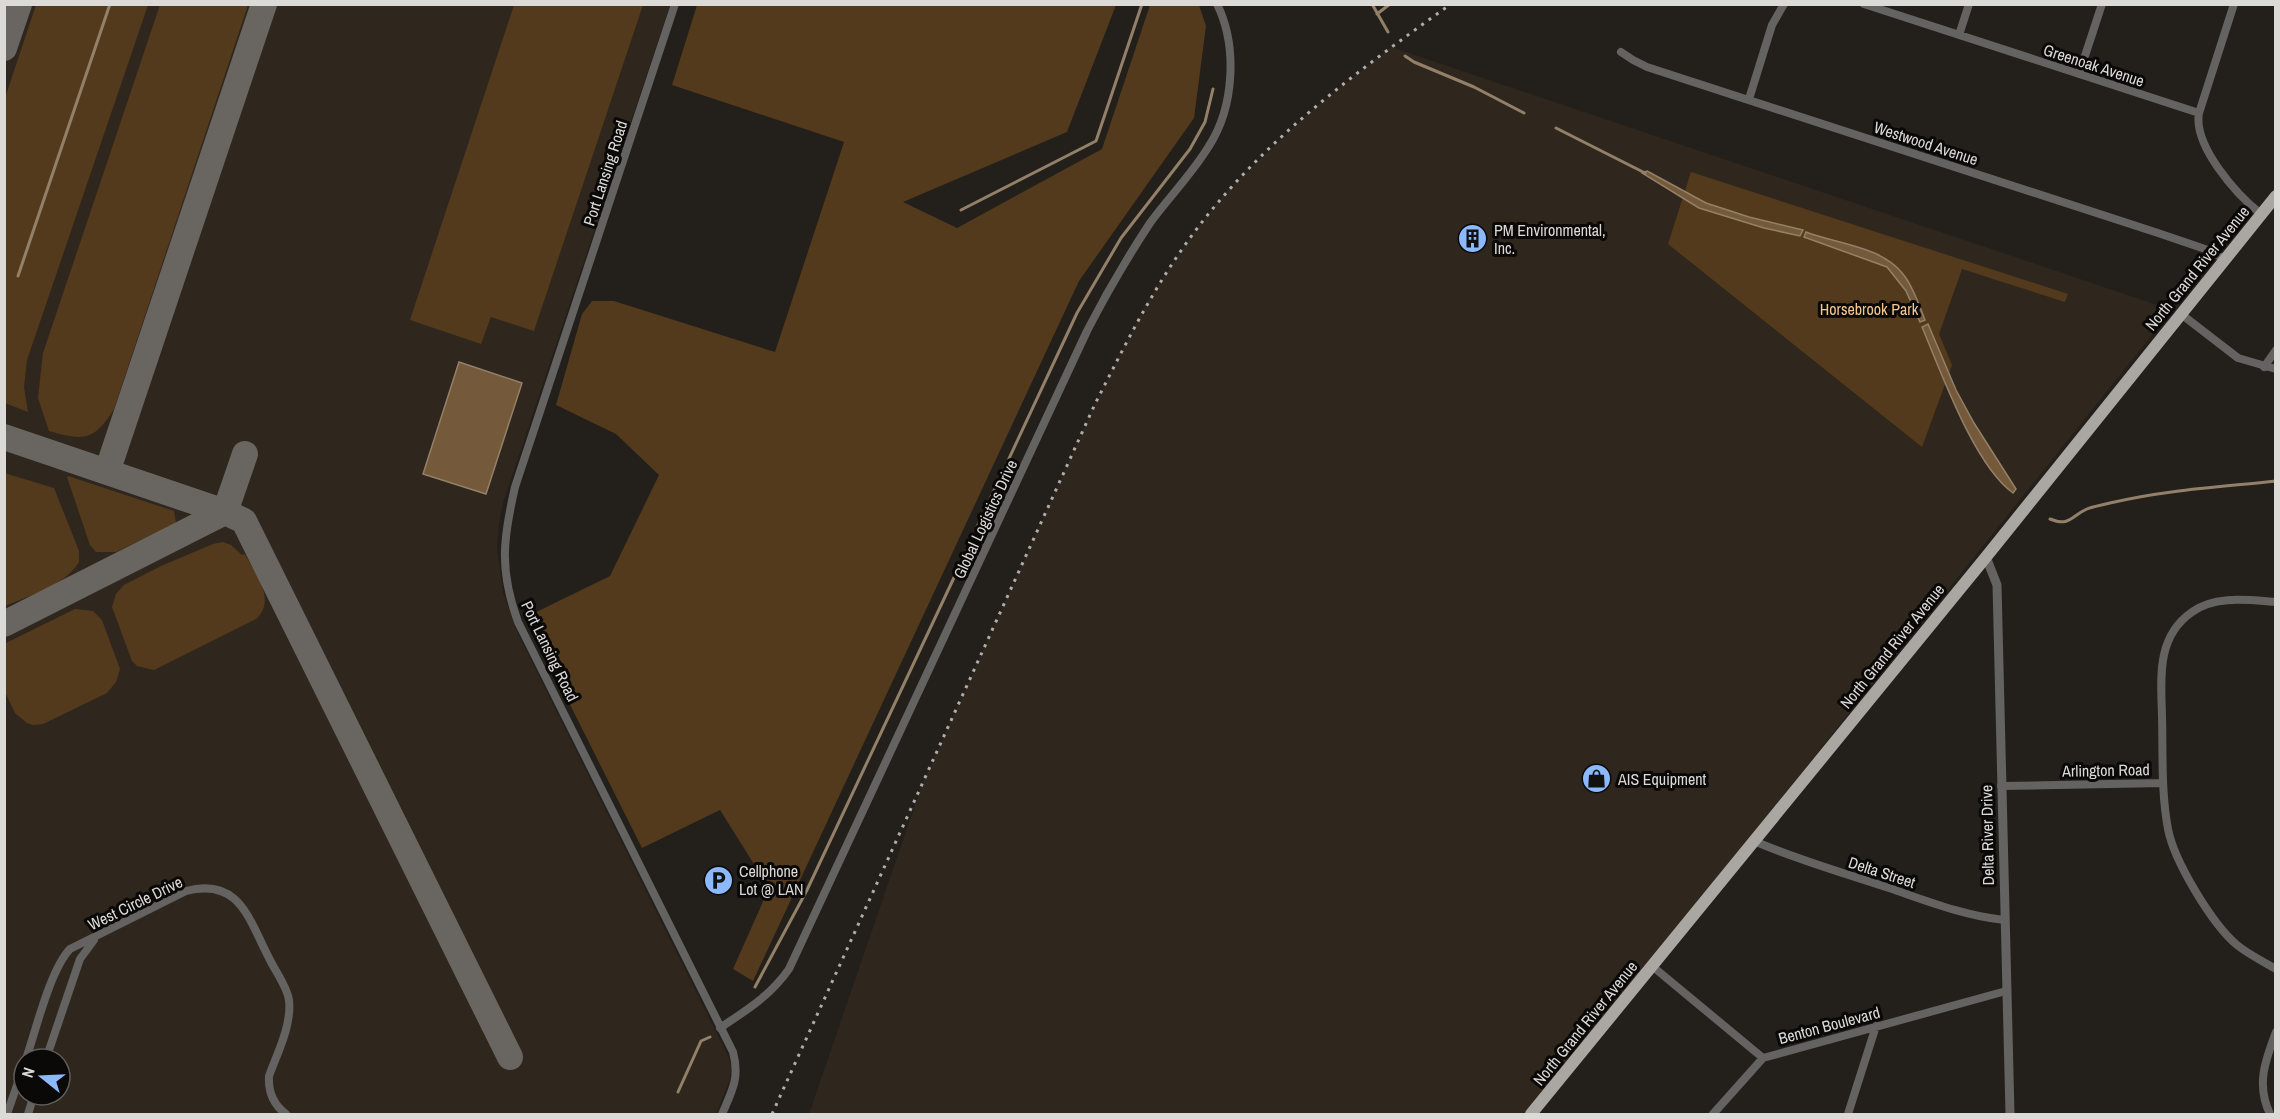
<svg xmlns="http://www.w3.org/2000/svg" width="2280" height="1119" viewBox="0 0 2280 1119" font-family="'Archivo Narrow',sans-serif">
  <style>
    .built { fill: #2f271e; fill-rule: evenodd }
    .green { fill: #533a1c }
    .water { fill: #745a3a; stroke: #938069; stroke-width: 1.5 }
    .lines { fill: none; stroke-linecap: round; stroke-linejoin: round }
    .stream { stroke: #938069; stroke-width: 3 }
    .taxiway { stroke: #696662; stroke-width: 26 }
    .minor { stroke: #656361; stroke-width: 8 }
    .tertiary { stroke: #656361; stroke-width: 9 }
    .primary { stroke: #aaa6a2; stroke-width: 12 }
    .rail { stroke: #afadaa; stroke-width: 3; stroke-dasharray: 3 6; stroke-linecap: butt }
    .labels { text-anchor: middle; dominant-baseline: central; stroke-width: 6; stroke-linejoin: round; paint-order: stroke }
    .street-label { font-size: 16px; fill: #dcdad7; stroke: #0b0908 }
    .poi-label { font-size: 16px; fill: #dcdad7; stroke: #0b0908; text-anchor: start }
    .park-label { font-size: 16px; fill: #f5c790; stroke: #0b0908 }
  </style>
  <rect width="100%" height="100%" fill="#231f1b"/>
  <!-- built -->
  <path class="built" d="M5,5H670L503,503L499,523L497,548L503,593L519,636L729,1058L731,1069L729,1082L716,1114H5ZM24,1059H60V1095H24Z
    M1391,47L2172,310L1528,1114H809L922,785L1095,404L1147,302L1190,238L1225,193L1310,112Z"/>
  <!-- green -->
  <path class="green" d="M36,5H148L27,360L24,387L28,412L5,403V98Z
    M160,5H248L114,409C94,441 84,441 49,431L38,398L43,353Z
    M514,5H643L534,331L491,317L481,344L410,320Z
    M697,5H1116L1067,132L903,202L957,228L1102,149L1150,5H1199L1206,26L1194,118L1079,281L753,981L733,969L769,888L720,810L642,848L526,617L610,576L659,475L616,434L556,405L582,314L592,301H614L775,352L844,142L672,85Z
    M1691,172L2068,294L2065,302L1962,269L1939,334L1952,365L1922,447L1668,244Z
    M4,473L54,488L79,551V562C63,587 30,595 5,606Z
    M68,476L174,511L176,523L116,552H96L90,545L67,477Z
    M223,542L231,545L242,555L245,554C255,574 277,600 256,619L154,670L137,666L132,661L112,607L116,594L124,585L161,566L213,544Z
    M75,609L93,611L102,620L120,669L116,682L107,693L43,724L33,725L27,723L15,713L5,692V646L6,643Z"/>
  <!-- water -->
  <path class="water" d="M1647,171L1706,203L1749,217L1803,230L1800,236L1764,228L1699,208L1642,173Z
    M1806,232C1837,244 1881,246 1903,274C1913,286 1919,305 1925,320L1920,322L1906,291L1887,267L1804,237Z
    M1928,324L1956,390L1974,423L2016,489L2013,493C1974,465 1941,372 1922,327Z
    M459,362L522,383L486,494L423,474Z"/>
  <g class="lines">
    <!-- stream -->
    <path class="stream" d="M1372,4L1388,32
      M1377,14L1390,4
      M1405,56L1414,62L1474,87L1524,113
      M1556,128L1645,173
      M961,210L1096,141L1142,4
      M18,276L110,4
      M2050,519C2070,527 2071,516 2087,509C2094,506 2102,505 2110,503C2164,490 2220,487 2276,481
      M977,527L1077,313L1121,238L1190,149L1205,122L1213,89
      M755,987L807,890L967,550
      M678,1092L701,1041L710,1037"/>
    <!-- taxiway -->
    <path class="taxiway" d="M4,48L19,4
      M4,437L225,512L245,454
      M107,472L264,4
      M4,624L225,512L244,521L510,1057"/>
    <!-- minor -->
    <path class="minor" d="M675,4L515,487C503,539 499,570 518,622L733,1052C740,1078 732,1091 722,1114
      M1864,4L2199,113C2193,146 2237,195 2261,214
      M1959,35L1969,4
      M1621,52L1633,60L1647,67L2158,233L2208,250L2224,259
      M2079,74L2102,4
      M1749,99L1772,25L1784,4
      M2199,113L2234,4
      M2181,314L2238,358L2276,369
      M2264,367L2276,350
      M2276,602C2248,600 2215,595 2192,612C2156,637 2161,678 2162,716C2163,753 2161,792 2168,829C2174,861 2212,924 2237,945C2248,954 2262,961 2276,969
      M2001,786L2163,783
      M1754,841C1798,860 1844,873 1889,888C1927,901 1965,916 2004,920
      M1652,966L1763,1058
      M720,1028C748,1009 770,996 789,969L1087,331C1106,294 1127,258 1150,223C1169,197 1192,174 1209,146C1234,107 1238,47 1217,4
      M26,1059C36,1030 50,970 70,949L186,891C240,877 249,920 269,958C275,971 287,986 289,1000C292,1025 277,1054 269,1076C268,1092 274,1105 286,1114
      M46,1059L80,959L94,940
      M7,1114L24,1065
      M28,1114L34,1095
      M1713,1114L1763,1058L2006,991
      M1848,1114L1876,1026
      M2270,1114C2256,1085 2265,1061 2276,1032"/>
    <!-- tertiary -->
    <path class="tertiary" d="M1986,557L1997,585L2010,1114"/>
    <!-- primary -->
    <path class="primary" d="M1531,1114L1986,557L2276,196"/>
    <!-- rail -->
    <path class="rail" d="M772,1114L1095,404C1124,347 1152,290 1190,238C1259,143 1356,72 1451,4"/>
  </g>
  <!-- icons -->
  <defs>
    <symbol id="building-disc" viewBox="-11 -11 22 22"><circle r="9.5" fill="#8bb9fc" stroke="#0b0908"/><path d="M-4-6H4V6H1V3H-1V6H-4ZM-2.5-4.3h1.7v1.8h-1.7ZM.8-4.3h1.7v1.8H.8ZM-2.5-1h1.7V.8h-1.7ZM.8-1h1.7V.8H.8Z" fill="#111"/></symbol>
    <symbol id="shop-disc" viewBox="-11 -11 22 22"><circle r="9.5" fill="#8bb9fc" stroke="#0b0908"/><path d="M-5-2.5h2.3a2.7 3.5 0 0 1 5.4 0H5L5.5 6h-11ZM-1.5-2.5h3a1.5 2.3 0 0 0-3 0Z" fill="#111"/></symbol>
    <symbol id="parking-disc" viewBox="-11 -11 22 22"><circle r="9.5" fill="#8bb9fc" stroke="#0b0908"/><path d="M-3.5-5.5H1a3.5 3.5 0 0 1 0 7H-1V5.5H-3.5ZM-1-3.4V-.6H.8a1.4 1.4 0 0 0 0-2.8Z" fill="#111"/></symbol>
  </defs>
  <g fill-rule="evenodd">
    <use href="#building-disc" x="1456" y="222" width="33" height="33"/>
    <use href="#shop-disc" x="1580" y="762" width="33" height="33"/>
    <use href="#parking-disc" x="702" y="864" width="33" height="33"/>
  </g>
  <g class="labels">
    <!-- street labels -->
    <g class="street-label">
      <text transform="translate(2094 65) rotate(18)">Greenoak Avenue</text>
      <text transform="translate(1926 143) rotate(18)">Westwood Avenue</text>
      <text transform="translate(605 173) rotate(-72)">Port Lansing Road</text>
      <text transform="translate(2197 268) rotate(-51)">North Grand River Avenue</text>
      <text transform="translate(985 519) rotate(-65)">Global Logistics Drive</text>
      <text transform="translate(1892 646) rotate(-51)">North Grand River Avenue</text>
      <text transform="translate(550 651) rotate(64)">Port Lansing Road</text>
      <text transform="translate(2106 770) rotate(-1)">Arlington Road</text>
      <text transform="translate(1987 835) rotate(-91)">Delta River Drive</text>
      <text transform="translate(1882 872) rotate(18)">Delta Street</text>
      <text transform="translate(135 903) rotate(-26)">West Circle Drive</text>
      <text transform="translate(1585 1023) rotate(-51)">North Grand River Avenue</text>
      <text transform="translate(1829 1025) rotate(-15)">Benton Boulevard</text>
    </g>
    <!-- poi labels -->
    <g class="poi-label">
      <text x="1494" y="230">PM Environmental,<tspan x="1494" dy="18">Inc.</tspan></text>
      <text x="1618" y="779">AIS Equipment</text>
      <text x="739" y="871">Cellphone<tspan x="739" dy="18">Lot @ LAN</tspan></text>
    </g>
    <!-- park labels -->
    <g class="park-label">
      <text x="1869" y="309">Horsebrook Park</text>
    </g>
  </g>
  <!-- border -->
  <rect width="2280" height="1119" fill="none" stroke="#dcdad7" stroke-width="12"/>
  <!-- north arrow -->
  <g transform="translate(42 1077) rotate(288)"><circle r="28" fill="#0b0908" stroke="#5f5d5b" stroke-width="1.5"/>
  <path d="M0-4.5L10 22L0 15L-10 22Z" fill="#8bb9fc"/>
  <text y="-9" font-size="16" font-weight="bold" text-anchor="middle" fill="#dcdad7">N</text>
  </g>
</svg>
